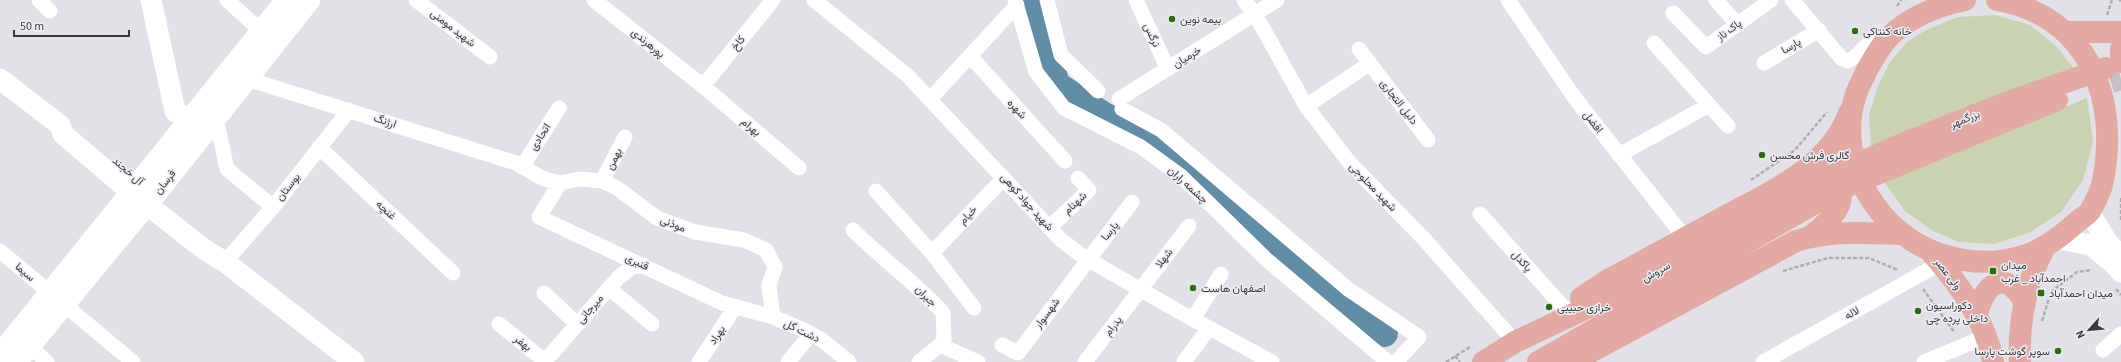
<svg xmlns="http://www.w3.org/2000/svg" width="2121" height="362" viewBox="0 0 2121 362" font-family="'Source Sans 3',Vazirmatn,sans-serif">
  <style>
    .green { fill: #c9d3b1 }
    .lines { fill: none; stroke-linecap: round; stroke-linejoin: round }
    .river { stroke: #618da6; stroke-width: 28 }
    .primary-tunnel { stroke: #c0c0c5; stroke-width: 22; stroke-dasharray: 22 11; stroke-linecap: butt }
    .path { stroke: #adadb2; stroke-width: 2.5; stroke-dasharray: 4 2; stroke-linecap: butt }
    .street { stroke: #fff; stroke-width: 15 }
    .secondary { stroke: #fff; stroke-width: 21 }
    .primary { stroke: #e2aaa3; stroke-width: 22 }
    .poi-dot { fill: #296d07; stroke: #eeeef5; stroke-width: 1.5 }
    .labels { text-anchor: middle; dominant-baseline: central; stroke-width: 3; stroke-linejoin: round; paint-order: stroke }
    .poi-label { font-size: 11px; fill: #3c3c3e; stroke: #eeeef5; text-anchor: start }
    .street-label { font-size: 11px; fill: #3c3c3e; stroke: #eeeef5 }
  </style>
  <rect width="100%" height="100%" fill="#e1e1e7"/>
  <!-- green -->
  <path class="green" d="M1995,15L2030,25L2057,47L2075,70L1871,150L1869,115L1878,86L1890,62L1907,42L1926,30L1958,17Z
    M2087,98L2093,142L2083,180L2061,212L2031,232L1994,244L1959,242L1931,230L1905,211L1884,182Z"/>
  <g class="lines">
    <!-- river -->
    <path class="river" d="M1037,0L1045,43L1056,85L1104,116L1141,135L1190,169L1297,266L1384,333"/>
    <!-- primary-tunnel -->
    <path class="primary-tunnel" d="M2111,82L2121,79"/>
    <!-- path -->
    <path class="path" d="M2119,0L2121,1
      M1897,6L1901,0
      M2107,15L2112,0
      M1751,180L1795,150L1827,112
      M2121,198V222
      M1783,271L1828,258H1869L1898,270
      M1923,289L1955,333
      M2116,289L2121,295
      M2042,321L2051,292L2077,272L2092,270
      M1455,356L1460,362
      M1446,362L1470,347"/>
    <!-- street -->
    <path class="street" d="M39,0L50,11
      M227,0L261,31
      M416,0L490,57
      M594,0L703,86L799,168
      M814,0L908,76L1060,239L1082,256L1178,311L1272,362
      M1015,0L1036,72L1064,108L1141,147L1181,176L1267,260L1388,362
      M1047,0L1061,55L1098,91
      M1136,0L1168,69
      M1244,0L1255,14L1306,106L1349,162L1423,238L1515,342
      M1508,0L1574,97L1685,238
      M1716,0L1737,24
      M1792,0L1842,59L1848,61C1865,53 1865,38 1887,39
      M1673,13L1706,47L1771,0
      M1359,49L1428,140
      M970,56L1065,161
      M1764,63L1819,30
      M241,74L247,79L516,163L544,179L560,183L579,179L602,181L617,188L657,218L695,232L744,240L766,250L775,267L769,285L773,317
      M703,86L773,0
      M930,99L1017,5
      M1119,99L1277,0
      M1709,105L1728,126
      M1306,106L1369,64
      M1122,109L1161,130L1348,289L1419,337L1396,362
      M216,118L227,169L273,207
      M319,147L453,273
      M1619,155L1709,105L1654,43
      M522,167L559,108
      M602,181L625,137
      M560,183L539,217L722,303L773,317L806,331L822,340L849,362
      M876,191L932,253L974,308
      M1480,214L1565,309
      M1050,227L1089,190L1078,178
      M853,230C882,259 916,283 943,313L944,340L940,345L978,362
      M0,251L133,362
      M932,253L1004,178
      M225,262L273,207L349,110
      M609,288L652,324
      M544,293L577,324
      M1193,319L1221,274
      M499,324L546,362
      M23,340L47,362
      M1002,345L1018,353L1132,202
      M2103,350L2121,334
      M544,362L619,277L632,267L643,265
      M699,362L735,307
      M788,362L811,334
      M919,362L940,345
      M1085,362L1189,226
      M1184,362L1209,328
      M1763,362L1941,263
      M1924,362L1985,337"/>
    <!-- secondary -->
    <path class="secondary" d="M151,0L175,111L201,129
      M0,79L60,125L63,134L131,192L205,250L225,262L354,362
      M2089,212L2108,243L2121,257
      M2059,239L2091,245L2114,264L2121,272
      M0,354L286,0
      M17,362L156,194L310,0"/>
    <!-- primary -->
    <path class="primary" d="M1965,0C1936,6 1909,17 1888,38C1880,47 1874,58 1868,68C1864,77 1858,87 1855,97C1835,163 1879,236 1943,255C1971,264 2001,264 2029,254C2050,245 2061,236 2078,221C2082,218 2087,215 2090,211C2095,203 2099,194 2102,185C2121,99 2088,16 1997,0
      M2069,32H2121
      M2121,49V62
      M1811,236C1830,221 1851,203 1835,178
      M1931,252C1958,283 1986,320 1993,362
      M1581,298L1608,280C1644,261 1680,241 1715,222C1765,194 1828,170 1849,113
      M1977,315C1984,282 2006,268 2025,303
      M1483,362L1515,342L1616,294L1826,178L1902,144L2008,102L2106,68
      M1538,362L1838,190L2057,100
      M1572,362L1796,241C1830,230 1865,233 1901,234
      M2020,362C2018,323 2026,281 2045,247"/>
  </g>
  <!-- markers -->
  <g class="poi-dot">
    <circle cx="1172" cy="19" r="4"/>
    <circle cx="1855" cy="31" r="4"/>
    <circle cx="1762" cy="155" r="4"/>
    <rect x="1989" y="267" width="8" height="8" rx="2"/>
    <circle cx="1193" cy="288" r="4"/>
    <rect x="2037" y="289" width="8" height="8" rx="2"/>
    <circle cx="1549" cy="307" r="4"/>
    <circle cx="1918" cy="311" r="4"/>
    <circle cx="2058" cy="351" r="4"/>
  </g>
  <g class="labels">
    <!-- poi labels -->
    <g class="poi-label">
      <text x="1180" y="19">بیمه نوین</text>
      <text x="1863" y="31">خانه کنتاکی</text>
      <text x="1770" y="155">گالری فرش محسن</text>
      <text x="2001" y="265">میدان<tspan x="2001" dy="13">احمدآباد _ غرب</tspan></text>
      <text x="1201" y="288">اصفهان هاست</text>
      <text x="2049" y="293">میدان احمدآباد</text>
      <text x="1926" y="305">دکوراسیون<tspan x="1926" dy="13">داخلی پرده چی</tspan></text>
      <text x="1557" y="307">خرازی حبیبی</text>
      <text x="2050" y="351" text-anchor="end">سوپر گوشت پارسا</text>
    </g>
    <!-- street labels -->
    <g class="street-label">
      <text transform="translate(453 28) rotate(38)">شهید مومنی</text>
      <text transform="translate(1729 30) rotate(-36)">پاک ناز</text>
      <text transform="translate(1152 35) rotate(65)">نرگس</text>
      <text transform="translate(648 43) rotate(39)">پورهرندی</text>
      <text transform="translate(738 43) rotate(-51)">کاخ</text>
      <text transform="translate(1791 46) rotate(-31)">پارسا</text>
      <text transform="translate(1187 57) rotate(-32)">خرمیان</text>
      <text transform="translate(1399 102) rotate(52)">دلیل التجاری</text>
      <text transform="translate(1017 109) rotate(48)">شهره</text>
      <text transform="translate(1965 119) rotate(-22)">بزرگمهر</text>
      <text transform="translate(385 121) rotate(18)">ارژنگ</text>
      <text transform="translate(1593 122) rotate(52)">افضل</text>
      <text transform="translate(751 127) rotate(40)">بهرام</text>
      <text transform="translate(540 137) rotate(-58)">اتحادی</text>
      <text transform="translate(614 159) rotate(-63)">بهمن</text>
      <text transform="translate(128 171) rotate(41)">آل خجند</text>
      <text transform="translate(165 182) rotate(-52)">فرسان</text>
      <text transform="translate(1188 185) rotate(42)">چشمه راران</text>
      <text transform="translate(288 187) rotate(-52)">بوستان</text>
      <text transform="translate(1373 187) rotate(46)">شهید محلوجی</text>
      <text transform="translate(1027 202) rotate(48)">شهید جواد کوهی</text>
      <text transform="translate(1075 203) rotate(-43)">شهنام</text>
      <text transform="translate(386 210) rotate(43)">غنچه</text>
      <text transform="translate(968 215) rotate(-46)">خیام</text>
      <text transform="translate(673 224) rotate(22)">موذنی</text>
      <text transform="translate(1110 231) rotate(-52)">پارسا</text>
      <text transform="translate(1164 258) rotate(-53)">شهلا</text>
      <text transform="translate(1522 261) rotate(48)">پاکدل</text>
      <text transform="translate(637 262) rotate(25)">قنبری</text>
      <text transform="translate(25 272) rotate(40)">سیما</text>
      <text transform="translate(1656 272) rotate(-29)">سروش</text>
      <text transform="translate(1948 274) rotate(52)">ولی عصر</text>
      <text transform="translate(926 296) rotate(45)">جبران</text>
      <text transform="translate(590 309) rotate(-49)">میرجانی</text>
      <text transform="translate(1047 313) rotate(-53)">شهسوار</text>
      <text transform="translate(1852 313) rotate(-29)">لاله</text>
      <text transform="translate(1113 326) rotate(-53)">پدرام</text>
      <text transform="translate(802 331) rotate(26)">دشت گل</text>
      <text transform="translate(717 335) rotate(-56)">بهراد</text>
      <text transform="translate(523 343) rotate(38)">بهفر</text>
    </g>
  </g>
  <!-- north arrow -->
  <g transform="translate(2089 330) rotate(243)" stroke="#eeeef5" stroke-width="3" paint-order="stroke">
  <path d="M0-3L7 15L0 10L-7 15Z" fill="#3c3c3e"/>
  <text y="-6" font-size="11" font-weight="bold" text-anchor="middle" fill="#3c3c3e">N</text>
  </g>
  <!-- scale -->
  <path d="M14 30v6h115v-6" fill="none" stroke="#3c3c3e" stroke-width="2"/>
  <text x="20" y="30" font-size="12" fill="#3c3c3e" stroke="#eeeef5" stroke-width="3" paint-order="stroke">50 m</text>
</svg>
